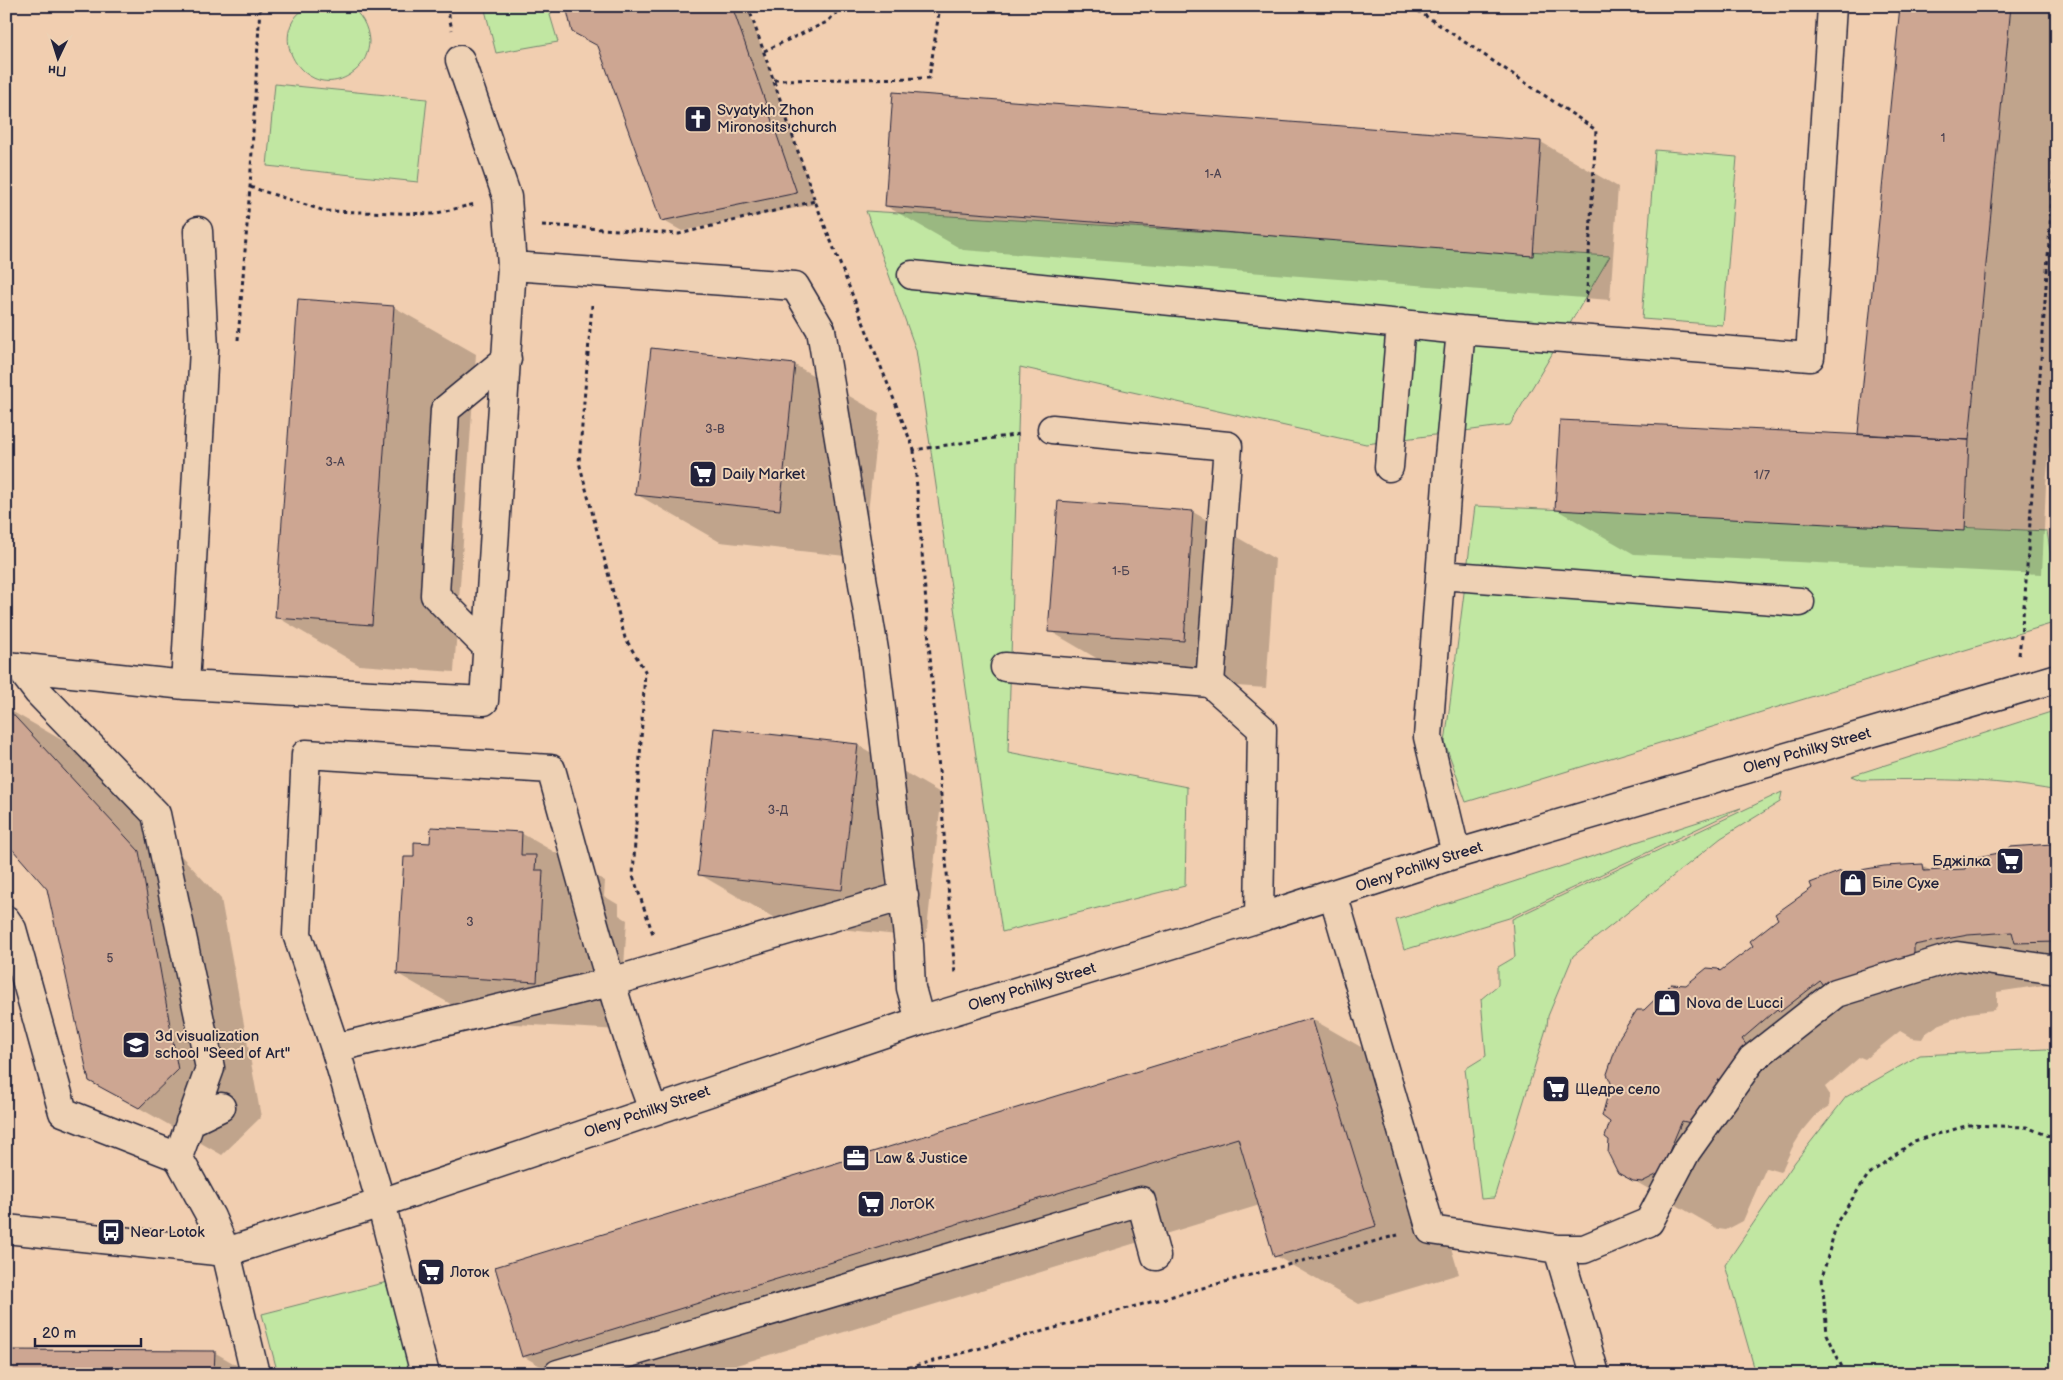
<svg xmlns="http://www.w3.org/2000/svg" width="2063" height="1380" viewBox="0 0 2063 1380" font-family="'Balsamiq Sans',sans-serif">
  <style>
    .green { fill: #c1e7a2; stroke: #72846e }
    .shadow { fill: #0003 }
    .building { fill: #cda692; stroke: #22223b }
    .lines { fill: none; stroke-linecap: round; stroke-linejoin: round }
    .minor-casing { stroke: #22223b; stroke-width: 31 }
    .path { stroke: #22223b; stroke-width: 3; stroke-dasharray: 4 4; stroke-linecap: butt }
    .minor { stroke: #eed1b4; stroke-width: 28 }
    .labels { text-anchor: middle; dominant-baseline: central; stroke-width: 4; stroke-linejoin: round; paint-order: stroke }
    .number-label { font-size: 12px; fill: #4d4351 }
    .poi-label { font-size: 15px; fill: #22223b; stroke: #eed1b4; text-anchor: start }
    .street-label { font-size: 15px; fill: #22223b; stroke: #eed1b4 }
  </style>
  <rect width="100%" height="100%" fill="#f1ceb0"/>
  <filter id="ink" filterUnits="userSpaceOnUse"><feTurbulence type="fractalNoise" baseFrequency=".02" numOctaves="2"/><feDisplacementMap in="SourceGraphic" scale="10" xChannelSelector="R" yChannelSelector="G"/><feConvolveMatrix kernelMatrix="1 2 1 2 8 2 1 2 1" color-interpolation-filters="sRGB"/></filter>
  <g filter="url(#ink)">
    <!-- green -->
    <path class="green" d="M309,6H348C361,13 368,26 369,41C369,52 364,64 355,71C309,109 259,33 309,6Z
      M484,6H555L550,15L558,42L496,53Z
      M275,84L427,99L418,182L267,166Z
      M1655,150L1737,157L1723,325L1642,319Z
      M866,211L1610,256L1510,425L1366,444L1020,367L1008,752L1187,787L1185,886L1002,932L916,350Z
      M1475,506L2047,531L2055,582L2057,622L1466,802L1445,743Z
      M2057,710V791C1992,778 1926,779 1861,780L1851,776Z
      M1782,792L1780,802L1721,838L1573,956L1548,1016L1547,1026L1494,1198L1481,1199L1465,1069L1486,1056L1481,999L1498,985V967L1515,957L1512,919Z
      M1741,808L1509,918L1404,950L1396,920Z
      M2046,1049L2057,1053V1374H1756L1725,1265L1795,1162L1846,1097L1920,1055Z
      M387,1282L411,1374H278L262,1314Z"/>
    <!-- shadow -->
    <path class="shadow" d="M568,6H747L816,204L682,231L662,220L600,46Z
      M1901,6H2057V375L2046,485L2042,574L1634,554L1557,510L1859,435Z
      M895,93L1541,142L1618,187L1610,300L963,250L886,206Z
      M394,307L476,354L454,672L359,665L277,617Z
      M652,349L795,365L879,413L863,558L720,542L636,494Z
      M1193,512L1275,559L1266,688L1132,679L1050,631Z
      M6,708L88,755L221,899L261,1117L222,1155L90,1080L48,888Z
      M715,730L858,745L942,794L926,938L783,923L699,874Z
      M521,833L605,881L604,896L619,905V915L627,920L620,1030L482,1022L398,974L415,858L431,845Z
      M2057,840V983L1997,992V1006L1994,1010L1969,1013L1938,1025L1925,1034L1922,1039L1912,1038L1900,1031L1865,1059L1860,1057L1825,1087L1830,1095L1829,1106L1817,1114L1802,1132L1792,1148L1782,1170L1780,1172L1766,1168L1743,1221L1726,1230L1718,1229L1633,1180L1644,1011L1686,986L1721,972L1843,874L1922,866L1933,872L1966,870L1999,854L2002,857L2053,845Z
      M1312,1019L1396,1067L1459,1274L1359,1304L1276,1256L1260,1205L707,1374H554L523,1356Z
      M214,1352L252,1374H6Z"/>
    <!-- building -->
    <path class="building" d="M566,6H732L797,193L661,221L598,46L572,32Z
      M1900,6H2011L1969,440L1858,434Z
      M893,92L1541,141L1533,256L885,206Z
      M298,299L394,306L372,625L275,618Z
      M651,348L795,364L780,510L635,495Z
      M1560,420L1969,440L1965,531L1555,510Z
      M1058,501L1193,511L1184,641L1048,632Z
      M6,707L139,851L178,1070L139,1108L89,1081L47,889L6,842Z
      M714,728L858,744L842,890L698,875Z
      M431,827L522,832L521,855H536L535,870H543L537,982L397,974L404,857H414V842L430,843Z
      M2053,838L2057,839V942L2015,943L2012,932L1968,935L1914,945V958L1827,991L1820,981L1780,1012L1777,1009L1742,1039L1747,1046L1691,1123L1682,1121L1660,1173L1642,1182L1633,1181L1618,1173L1608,1153L1609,1140L1605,1137L1610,1122L1602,1116L1611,1083L1607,1074L1620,1036L1637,1010H1644L1671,984L1686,985L1707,968L1718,969L1720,971L1753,946L1750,941L1778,919L1775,914L1812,888L1810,883L1841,871L1843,873L1884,866L1923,864L1924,871L1965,869L1967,859L1999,853L2001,857L2010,847L2052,844Z
      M1312,1018L1376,1226L1274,1257L1238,1138L522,1357L495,1267Z
      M6,1350L215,1351L214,1374H6Z"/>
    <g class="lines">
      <defs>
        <path id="minor" d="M512,266L795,286L821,330L874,650L909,945L911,988L920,1021
          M912,275L1461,330L1810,357L1832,6
          M1052,429L1228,446L1210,683L1262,729L1259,918
          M1389,467L1401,323
          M1440,575L1800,602
          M487,647L435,595L445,410L507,359
          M6,666L185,685L484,701L512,266L507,197L460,60
          M19,667L38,692L156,814L210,1068L178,1157L211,1217L226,1252L255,1374
          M1005,667L1210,683
          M185,685L204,349L198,231
          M1456,854L1428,737L1449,457L1461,330
          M1333,894L1431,1230L1558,1249H1584L1649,1222L1686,1152L1752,1059L1836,993L1957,956L2057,970
          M6,920L12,929L63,1112L178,1157
          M335,1048L611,982L904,896
          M190,1122L221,1107
          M6,1229L226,1252L381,1203L920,1021L1259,918L1456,854L2057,678
          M1558,1249L1595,1374
          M425,1374L381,1203L335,1048L297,934L306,754L551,769C583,883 612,999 653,1110
          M558,1374L1141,1201L1156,1256"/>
      </defs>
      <!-- minor casing -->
      <use href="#minor" class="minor-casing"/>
      <!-- path -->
      <path class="path" d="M447,6L452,30
        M748,6L815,201L914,450L1021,434
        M1411,6L1596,130L1586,307
        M764,51L827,22L843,6
        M774,80L929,78L940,6
        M250,187L325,211L433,214L475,204
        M542,225L679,234L815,201
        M592,305L579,462L625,638L645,671L633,876L654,937
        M238,340L250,187L260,6
        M914,450L955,975
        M2019,655L2025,596L2057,124
        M885,1374L1398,1235
        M1845,1374L1827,1334L1822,1278L1837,1222L1868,1175L1914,1141L1969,1125L2026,1127L2057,1139"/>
      <!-- minor -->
      <use href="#minor" class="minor"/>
    </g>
  </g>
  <!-- icons -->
  <defs>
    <symbol id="church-square" viewBox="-11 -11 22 22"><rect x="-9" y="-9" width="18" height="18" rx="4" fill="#22223b" stroke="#eed1b4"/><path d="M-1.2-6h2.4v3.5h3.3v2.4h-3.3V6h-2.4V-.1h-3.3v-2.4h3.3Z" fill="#fff"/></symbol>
    <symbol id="supermarket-square" viewBox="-11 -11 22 22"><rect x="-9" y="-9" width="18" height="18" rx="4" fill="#22223b" stroke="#eed1b4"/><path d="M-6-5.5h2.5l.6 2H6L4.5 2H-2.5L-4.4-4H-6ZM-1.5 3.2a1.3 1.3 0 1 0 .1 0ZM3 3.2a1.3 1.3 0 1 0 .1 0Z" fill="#fff"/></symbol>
    <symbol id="shop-square" viewBox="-11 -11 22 22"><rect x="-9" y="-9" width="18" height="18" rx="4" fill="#22223b" stroke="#eed1b4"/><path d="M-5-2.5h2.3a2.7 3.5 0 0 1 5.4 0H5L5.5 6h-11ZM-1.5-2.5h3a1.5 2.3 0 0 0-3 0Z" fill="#fff"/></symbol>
    <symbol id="school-square" viewBox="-11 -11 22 22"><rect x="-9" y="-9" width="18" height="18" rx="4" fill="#22223b" stroke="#eed1b4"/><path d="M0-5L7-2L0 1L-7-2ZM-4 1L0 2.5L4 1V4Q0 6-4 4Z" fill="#fff"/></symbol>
    <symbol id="office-square" viewBox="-11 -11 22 22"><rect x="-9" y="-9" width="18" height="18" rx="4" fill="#22223b" stroke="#eed1b4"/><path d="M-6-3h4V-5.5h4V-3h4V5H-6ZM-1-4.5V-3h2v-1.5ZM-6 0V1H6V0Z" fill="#fff"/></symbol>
    <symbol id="bus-square" viewBox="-11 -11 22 22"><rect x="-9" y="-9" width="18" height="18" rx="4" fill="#22223b" stroke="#eed1b4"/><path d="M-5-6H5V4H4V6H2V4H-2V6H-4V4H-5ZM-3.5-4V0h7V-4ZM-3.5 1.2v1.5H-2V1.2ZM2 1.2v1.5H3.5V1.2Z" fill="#fff"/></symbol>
  </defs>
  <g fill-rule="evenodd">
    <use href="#church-square" x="682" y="103" width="32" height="32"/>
    <use href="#supermarket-square" x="687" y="458" width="32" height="32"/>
    <use href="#supermarket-square" x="1994" y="845" width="32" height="32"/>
    <use href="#shop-square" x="1837" y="867" width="32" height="32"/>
    <use href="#shop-square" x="1651" y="987" width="32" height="32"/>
    <use href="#school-square" x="120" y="1029" width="32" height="32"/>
    <use href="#supermarket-square" x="1540" y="1073" width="32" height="32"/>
    <use href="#office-square" x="840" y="1142" width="32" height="32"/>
    <use href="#supermarket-square" x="855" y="1188" width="32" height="32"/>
    <use href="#bus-square" x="95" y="1216" width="32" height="32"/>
    <use href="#supermarket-square" x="415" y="1256" width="32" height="32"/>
  </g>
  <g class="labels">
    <!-- number labels -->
    <g class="number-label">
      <text x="1943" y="138">1</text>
      <text x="1213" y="174">1-А</text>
      <text x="715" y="429">3-В</text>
      <text x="335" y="462">3-А</text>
      <text x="1762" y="475">1/7</text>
      <text x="1121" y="571">1-Б</text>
      <text x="778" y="810">3-Д</text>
      <text x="470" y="922">3</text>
      <text x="110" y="958">5</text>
    </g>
    <!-- poi labels -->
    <g class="poi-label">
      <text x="717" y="110">Svyatykh Zhon<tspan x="717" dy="17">Mironosits church</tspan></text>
      <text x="722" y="474">Daily Market</text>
      <text x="1991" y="861" text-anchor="end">Бджілка</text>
      <text x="1872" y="883">Біле Сухе</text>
      <text x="1686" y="1003">Nova de Lucci</text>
      <text x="155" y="1036">3d visualization<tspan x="155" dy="17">school "Seed of Art"</tspan></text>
      <text x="1575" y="1089">Щедре село</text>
      <text x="875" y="1158">Law &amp; Justice</text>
      <text x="890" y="1204">ЛотОК</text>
      <text x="130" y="1232">Near Lotok</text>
      <text x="450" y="1272">Лоток</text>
    </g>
    <!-- street labels -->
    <g class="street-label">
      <text transform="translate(1807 751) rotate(-16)">Oleny Pchilky Street</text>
      <text transform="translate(1419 867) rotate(-18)">Oleny Pchilky Street</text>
      <text transform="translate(1032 987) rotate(-17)">Oleny Pchilky Street</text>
      <text transform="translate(647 1112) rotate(-19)">Oleny Pchilky Street</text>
    </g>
  </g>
  <!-- margin -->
  <rect width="2063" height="1380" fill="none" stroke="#eed1b4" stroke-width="25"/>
  <rect x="12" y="12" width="2038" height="1355" fill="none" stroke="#22223b" stroke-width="2" filter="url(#ink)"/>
  <!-- north arrow -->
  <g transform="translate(58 58) rotate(184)" stroke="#eed1b4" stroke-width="4" paint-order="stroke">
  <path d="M0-4L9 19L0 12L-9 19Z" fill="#22223b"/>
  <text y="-8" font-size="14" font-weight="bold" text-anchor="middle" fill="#22223b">Пн</text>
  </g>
  <!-- scale -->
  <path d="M35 1338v8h106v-8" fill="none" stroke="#22223b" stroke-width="2.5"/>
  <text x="42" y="1338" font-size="15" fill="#22223b" stroke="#eed1b4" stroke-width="4" paint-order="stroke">20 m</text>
</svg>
